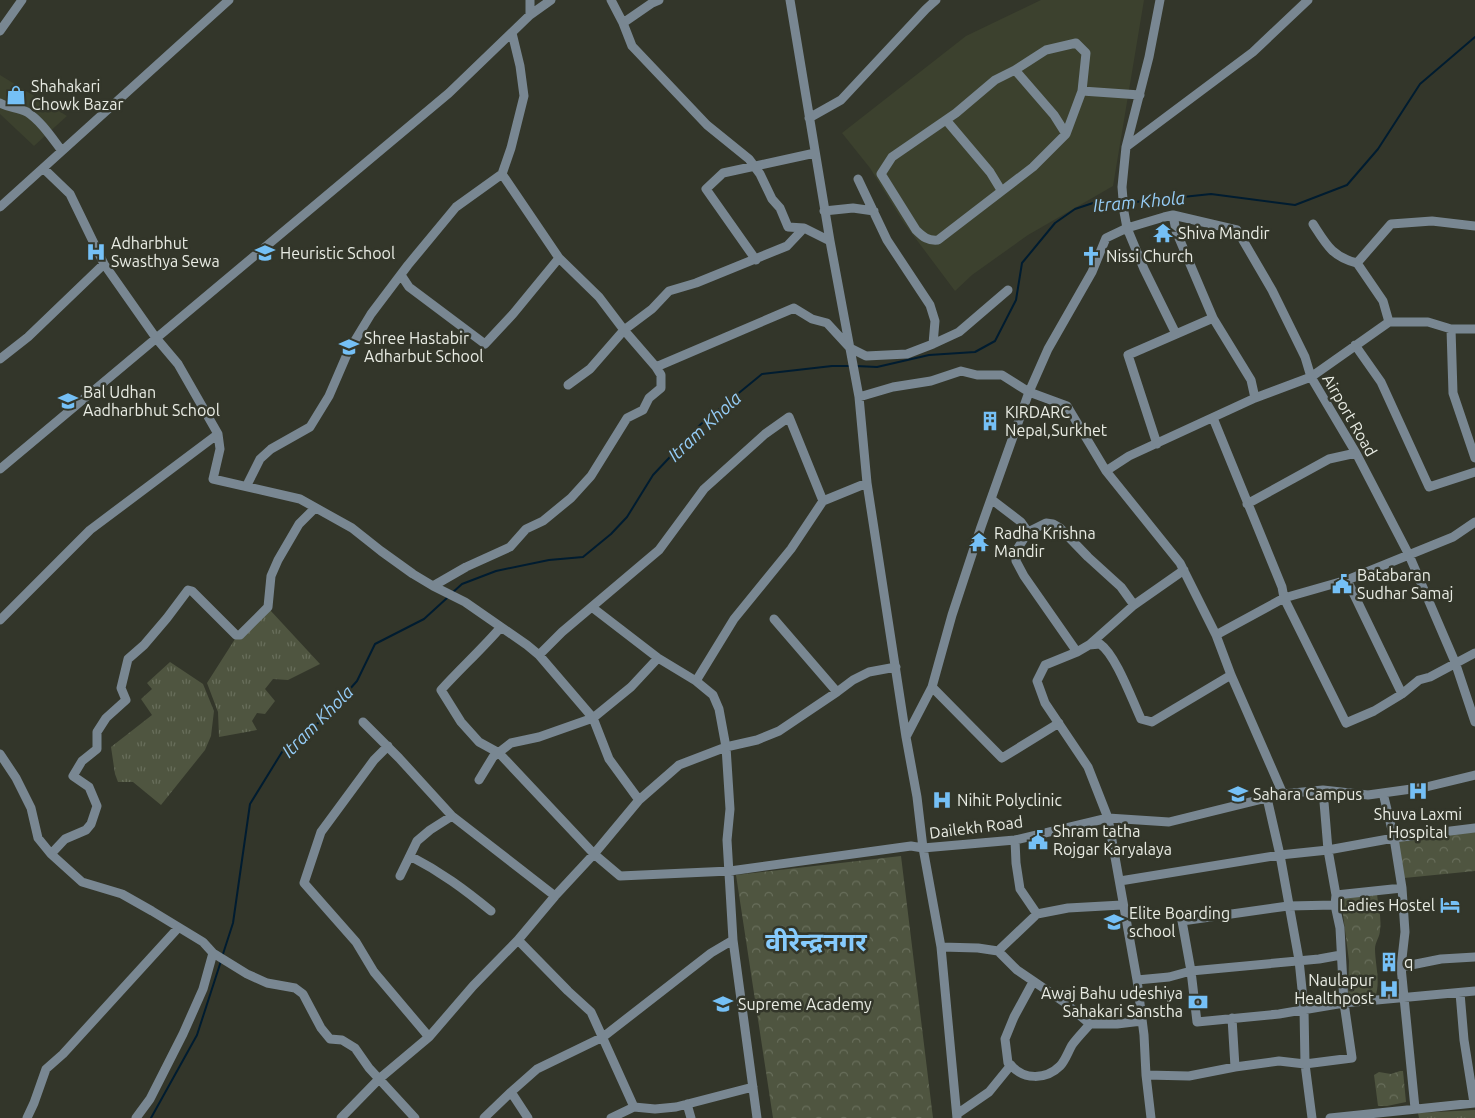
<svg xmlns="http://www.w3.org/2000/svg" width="1475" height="1118" viewBox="0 0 1475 1118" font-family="Ubuntu,'Noto Sans Devanagari',sans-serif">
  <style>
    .built { fill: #3c412e }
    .grass { fill: url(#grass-tufts) }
    .forest { fill: url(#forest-crowns) }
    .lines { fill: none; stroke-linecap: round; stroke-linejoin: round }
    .stream { stroke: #001c30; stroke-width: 2 }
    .minor { stroke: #798792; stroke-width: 9 }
    .labels { text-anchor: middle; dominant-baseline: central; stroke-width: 5; stroke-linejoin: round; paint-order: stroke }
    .poi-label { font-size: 16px; fill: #e9ece4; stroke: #33362a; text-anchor: start }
    .street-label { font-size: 16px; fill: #e9ece4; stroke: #33362a }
    .water-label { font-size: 18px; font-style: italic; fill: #96cdf7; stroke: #33362a }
    .town-label { font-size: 26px; font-weight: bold; fill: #86cbfd; stroke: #33362a }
  </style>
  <defs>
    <pattern id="grass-tufts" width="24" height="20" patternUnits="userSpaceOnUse" patternTransform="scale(1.25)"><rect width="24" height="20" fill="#4f5540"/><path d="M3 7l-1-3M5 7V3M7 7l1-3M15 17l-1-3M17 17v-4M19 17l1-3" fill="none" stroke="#686e5b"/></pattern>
    <pattern id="forest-crowns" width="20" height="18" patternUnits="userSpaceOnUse" patternTransform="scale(1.25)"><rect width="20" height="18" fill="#4f5540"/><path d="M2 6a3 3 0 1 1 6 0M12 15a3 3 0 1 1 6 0" fill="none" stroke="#686e5b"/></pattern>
  </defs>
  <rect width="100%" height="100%" fill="#33362a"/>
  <!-- built -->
  <path class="built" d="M1041,0H1144L1113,186L1028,235L972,275L955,291L904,223L870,168L842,133L966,36Z
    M0,75L67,116L34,146L0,114Z"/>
  <!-- grass -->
  <path class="grass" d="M270,610L320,664L288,680L273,679L265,689L275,701L265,714L257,713L252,721L257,730L219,737L218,712L207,683L235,639L242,637Z
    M170,662L203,684L214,711L211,736L205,750L161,805L133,782H118L115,774L111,747L152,715L141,699L152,689L147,683Z
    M1475,1110V1118H1419L1418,1113Z"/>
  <!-- forest -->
  <path class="forest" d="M1475,832V871L1404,878L1398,840Z
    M901,856L933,1118H773L736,875Z
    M1377,894C1378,906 1382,919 1380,930C1380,937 1375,942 1375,949C1375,964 1381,983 1375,997L1363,999L1348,997L1349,961L1341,899L1346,896Z
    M1400,1071H1403L1406,1102L1387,1106H1378L1374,1075L1379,1072L1391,1074Z"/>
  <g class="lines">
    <!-- stream -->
    <path class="stream" d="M1126,203L1211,194L1295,205L1347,185L1378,149L1420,84L1475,37
      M856,366L877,367L929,355L975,352L995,341L1016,300L1022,263L1055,223L1075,209L1093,203H1121
      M452,593L462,584L496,571L549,560L583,557L611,534L627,517L653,475L701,424L762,374L832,366H851
      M222,957L233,923L250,804L282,752L323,719L357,681L375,644L424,619L447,598
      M151,1118L197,1035L221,961"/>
    <!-- minor -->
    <path class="minor" d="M611,0L623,23L652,3L659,0
      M790,0L830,241L859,397L867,483L906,737L917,797L923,848L941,947L957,1118
      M530,15V0
      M623,23L632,46L707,125L749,159L760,174L772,199L780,208L788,227L804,228
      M0,31L22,0
      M1015,70L1054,115L1066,134
      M1082,91L1086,53L1076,43L1046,50L1015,70L995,80L956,113L892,157L881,174L916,230C923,237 928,241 938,240L1033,167L1066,134L1082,91L1140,95
      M0,103C8,108 18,107 27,112C41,121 52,138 62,151
      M809,118L841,100L926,9L936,0
      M946,120L990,172L1001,190
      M1126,147L1253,52L1308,0
      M43,168L70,194L104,264L156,338L178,364L218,434L220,449L213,479L300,499L352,528L381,551L413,574L433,586L465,602L527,645L539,655L593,718L609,759L639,800
      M502,174L559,258L599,297L624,330L656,367L794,308L812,319L827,323L850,348L866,356L907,354L933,344L959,332L1008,290
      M858,179L887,240L930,305L935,321L933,344
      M0,207L229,0
      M824,211L853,208L874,211
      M1173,215L1176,231L1213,318L1251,380L1255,398
      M1313,224C1326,244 1332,257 1357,263L1383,301L1389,322
      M756,260L706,189L723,173L815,153
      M1357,263L1391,224L1432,221L1475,226
      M401,275L409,287L485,344L513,314L559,258
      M1451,329L1453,393L1475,458
      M1176,334L1144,269L1127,228L1164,217L1173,215L1237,230L1272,290L1305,357L1311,377L1356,453L1409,555L1455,662L1475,722
      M1355,345L1381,382L1429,487L1475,472
      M0,359L28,337L104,264
      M568,385L590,369L624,330L652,309L669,291L696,283L787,246L804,228L830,241
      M859,397L893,387L931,381L961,371L977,375H1002L1029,392L1067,406L1106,471L1180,563L1216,635L1231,675L1283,794
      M1213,418L1282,587L1284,598L1346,723L1374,711L1402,694L1419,680L1430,677L1475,653
      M1157,444L1128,355L1213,318
      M0,469L449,93L530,15L551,0
      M1106,471L1129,456L1255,398L1311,377L1389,322H1428L1451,329H1475
      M247,485L260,459L271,449L310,427L329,396L348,352L371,314L408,265L456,207L502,174L511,148L524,96L520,66L512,33
      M991,499L1021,522L1028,532
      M1247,504L1329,459L1356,453
      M1347,580L1402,694
      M433,586L466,567L510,547L526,529L543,521L571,498L591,476L627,418L643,410L649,398L661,388V375L656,367
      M593,608L658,658L696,681L713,695L719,709L726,747L730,809L727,840L733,940L757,1118
      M774,619L837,692
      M0,620L90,530L218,434
      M501,627C482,649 461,668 441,690L461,722L479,742L499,753L594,854L620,876L730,871L911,846L923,848L1015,840L1108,818L1169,822L1283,794L1323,790L1368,795L1426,787L1475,775
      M1216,635L1284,598L1347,580L1453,537L1475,522
      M1089,645L1134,605L1184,570
      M1077,652L1024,576L1016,561V551L1028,532L1046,523L1053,524L1060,528L1088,557L1121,587L1134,605
      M539,655L562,632L659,550L704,489L765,434L789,417L823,501
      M696,681L734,619L791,549L823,501L867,483
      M932,687L1002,758L1059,723
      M363,722L399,758L452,816L555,896
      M906,737L932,687L952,615L981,527L1029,392L1048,349L1092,272L1106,238L1127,228L1124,212L1122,187L1126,147L1149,57L1160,0
      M388,746L374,760L321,832L304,883L356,942L374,972L429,1037
      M0,754L16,778L31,808L38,838L51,854L82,882L122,894L152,911L203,942L213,953L247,974L267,983L295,988L303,994L321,1028L330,1039L342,1040L355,1048L369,1068L415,1118
      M479,780L493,757L511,743L539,737L593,718L631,687L658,658
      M1383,793L1394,838L1402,888L1405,932L1401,967L1415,1108
      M1267,798L1280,855L1299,960L1304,1009L1305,1064L1312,1118
      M1015,840L1016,863L1020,889L1037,914
      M51,854L65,839L86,830L91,824L97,806L89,787L73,776L82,761L97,749V732L106,718L126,700L121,688L128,659L144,645L167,618L188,590L192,591L236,635H240L268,607L271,576L278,560L299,524L315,508
      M410,856C441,872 464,889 491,911
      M400,876L417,841L430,830L452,816
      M1120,881L1280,855L1328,850L1394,838L1475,828
      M1336,895L1402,888
      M1335,905L1288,906L1182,921L1191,971L1197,1022L1279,1014L1344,1003L1475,991
      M518,940L568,991L591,1012L634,1107
      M941,947L978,948L998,951L1017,970L1064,1002L1090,1024H1117L1142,1021
      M998,951L1037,914L1068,908L1122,905
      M1401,967L1441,959L1475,957
      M1137,980L1169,977L1191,971L1319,959L1341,955
      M1460,993L1464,1040L1474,1103
      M1232,1018L1235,1067
      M1011,1065L1008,1063L1005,1039L1014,1017L1033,982
      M1146,1075L1189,1076L1235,1067L1279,1061L1305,1064L1352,1058L1344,1003L1340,928L1335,905L1336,895L1328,850L1323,790
      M511,1092L528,1118
      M687,1104L691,1118
      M957,1114L989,1092L1011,1065C1023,1080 1046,1080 1060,1066C1065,1061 1068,1052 1072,1045C1077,1038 1084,1031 1090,1024
      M27,1118L34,1103L46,1069L63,1054L178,928
      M136,1118L150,1099L183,1034L203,989L213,953
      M341,1118L379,1079L429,1037L473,986L518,940L555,896L594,854L639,800L679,765L726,747L757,740L779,731L837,692L853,680L869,672L896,667
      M484,1118L511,1092L537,1069L603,1037L711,953L733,940
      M611,1118L634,1107L655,1109L676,1107L753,1087
      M1151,1118L1146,1075L1144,1035L1137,980L1108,818L1088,767L1045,703L1037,681L1045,665L1077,652L1089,645L1100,644C1116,655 1132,700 1141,719L1152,722L1231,675
      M1330,1118L1475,1103"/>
  </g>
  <!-- icons -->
  <defs>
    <symbol id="shop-bare" viewBox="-9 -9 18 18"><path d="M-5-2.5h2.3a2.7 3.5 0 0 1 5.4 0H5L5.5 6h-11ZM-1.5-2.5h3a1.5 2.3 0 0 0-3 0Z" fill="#75c0f6" stroke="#33362a" stroke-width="2.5" paint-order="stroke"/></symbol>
    <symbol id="temple-bare" viewBox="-9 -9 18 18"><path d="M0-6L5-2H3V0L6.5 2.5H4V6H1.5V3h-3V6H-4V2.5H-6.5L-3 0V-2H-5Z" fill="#75c0f6" stroke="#33362a" stroke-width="2.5" paint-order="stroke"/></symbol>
    <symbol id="hospital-bare" viewBox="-9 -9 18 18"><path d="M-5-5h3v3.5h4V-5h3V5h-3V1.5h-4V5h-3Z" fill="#75c0f6" stroke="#33362a" stroke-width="2.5" paint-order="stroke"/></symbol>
    <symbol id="school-bare" viewBox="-9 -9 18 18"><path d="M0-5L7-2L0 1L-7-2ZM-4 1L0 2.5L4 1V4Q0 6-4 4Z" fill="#75c0f6" stroke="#33362a" stroke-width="2.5" paint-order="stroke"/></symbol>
    <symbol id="church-bare" viewBox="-9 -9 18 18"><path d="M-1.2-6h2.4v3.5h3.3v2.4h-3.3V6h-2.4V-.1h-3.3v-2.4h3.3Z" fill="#75c0f6" stroke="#33362a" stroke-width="2.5" paint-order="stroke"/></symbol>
    <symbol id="building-bare" viewBox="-9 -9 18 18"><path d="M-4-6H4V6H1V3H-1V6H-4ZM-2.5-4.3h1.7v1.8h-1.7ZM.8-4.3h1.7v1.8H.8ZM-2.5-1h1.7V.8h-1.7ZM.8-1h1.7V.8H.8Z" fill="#75c0f6" stroke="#33362a" stroke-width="2.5" paint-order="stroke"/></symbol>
    <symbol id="civic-bare" viewBox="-9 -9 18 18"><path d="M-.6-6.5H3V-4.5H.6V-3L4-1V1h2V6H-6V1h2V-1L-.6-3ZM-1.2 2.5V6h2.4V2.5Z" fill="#75c0f6" stroke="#33362a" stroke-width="2.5" paint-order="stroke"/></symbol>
    <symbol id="university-bare" viewBox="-9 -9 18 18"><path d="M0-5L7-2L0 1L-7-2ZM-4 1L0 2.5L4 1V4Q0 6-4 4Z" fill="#75c0f6" stroke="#33362a" stroke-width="2.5" paint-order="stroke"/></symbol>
    <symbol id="hotel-bare" viewBox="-9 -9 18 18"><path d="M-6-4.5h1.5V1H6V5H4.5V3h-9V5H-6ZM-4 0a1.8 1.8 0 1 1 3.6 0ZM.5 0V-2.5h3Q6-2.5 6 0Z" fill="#75c0f6" stroke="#33362a" stroke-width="2.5" paint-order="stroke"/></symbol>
    <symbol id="bank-bare" viewBox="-9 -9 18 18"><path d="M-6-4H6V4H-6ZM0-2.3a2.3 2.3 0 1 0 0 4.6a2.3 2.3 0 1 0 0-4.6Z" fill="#75c0f6" stroke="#33362a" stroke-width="2.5" paint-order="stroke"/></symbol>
  </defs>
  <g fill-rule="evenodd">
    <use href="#shop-bare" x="2" y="81" width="28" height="28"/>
    <use href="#temple-bare" x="1149" y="219" width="28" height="28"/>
    <use href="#hospital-bare" x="82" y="238" width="28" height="28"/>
    <use href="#school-bare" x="251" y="239" width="28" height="28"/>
    <use href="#church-bare" x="1077" y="242" width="28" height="28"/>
    <use href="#school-bare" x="335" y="333" width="28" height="28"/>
    <use href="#school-bare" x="54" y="387" width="28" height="28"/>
    <use href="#building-bare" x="976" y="407" width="28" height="28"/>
    <use href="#temple-bare" x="965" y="528" width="28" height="28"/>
    <use href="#civic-bare" x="1328" y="570" width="28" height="28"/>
    <use href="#hospital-bare" x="1404" y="777" width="28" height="28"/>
    <use href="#university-bare" x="1224" y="780" width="28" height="28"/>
    <use href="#hospital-bare" x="928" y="786" width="28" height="28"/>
    <use href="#civic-bare" x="1024" y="826" width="28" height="28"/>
    <use href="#hotel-bare" x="1436" y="891" width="28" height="28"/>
    <use href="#school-bare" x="1100" y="908" width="28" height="28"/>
    <use href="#building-bare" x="1375" y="948" width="28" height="28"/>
    <use href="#hospital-bare" x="1375" y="975" width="28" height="28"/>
    <use href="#bank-bare" x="1184" y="988" width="28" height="28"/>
    <use href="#school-bare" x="709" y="990" width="28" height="28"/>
  </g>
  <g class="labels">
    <!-- poi labels -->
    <g class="poi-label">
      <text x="31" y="86">Shahakari<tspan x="31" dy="18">Chowk Bazar</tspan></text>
      <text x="1178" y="233">Shiva Mandir</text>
      <text x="111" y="243">Adharbhut<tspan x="111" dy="18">Swasthya Sewa</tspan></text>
      <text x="280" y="253">Heuristic School</text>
      <text x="1106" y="256">Nissi Church</text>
      <text x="364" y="338">Shree Hastabir<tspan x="364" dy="18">Adharbut School</tspan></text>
      <text x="83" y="392">Bal Udhan<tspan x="83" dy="18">Aadharbhut School</tspan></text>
      <text x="1005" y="412">KIRDARC<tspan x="1005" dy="18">Nepal,Surkhet</tspan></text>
      <text x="994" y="533">Radha Krishna<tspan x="994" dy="18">Mandir</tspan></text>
      <text x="1357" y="575">Batabaran<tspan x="1357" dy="18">Sudhar Samaj</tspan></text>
      <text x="1253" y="794">Sahara Campus</text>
      <text x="957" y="800">Nihit Polyclinic</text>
      <text x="1418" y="814" text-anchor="middle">Shuva Laxmi<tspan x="1418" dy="18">Hospital</tspan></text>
      <text x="1053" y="831">Shram tatha<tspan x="1053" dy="18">Rojgar Karyalaya</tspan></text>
      <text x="1435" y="905" text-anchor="end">Ladies Hostel</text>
      <text x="1129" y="913">Elite Boarding<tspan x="1129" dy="18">school</tspan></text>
      <text x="1404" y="962">q</text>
      <text x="1374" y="980" text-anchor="end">Naulapur<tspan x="1374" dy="18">Healthpost</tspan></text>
      <text x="1183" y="993" text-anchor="end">Awaj Bahu udeshiya<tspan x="1183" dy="18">Sahakari Sanstha</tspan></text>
      <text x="738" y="1004">Supreme Academy</text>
    </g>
    <!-- street labels -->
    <g class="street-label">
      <text transform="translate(1350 415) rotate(60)">Airport Road</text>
      <text transform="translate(976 827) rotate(-7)">Dailekh Road</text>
    </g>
    <!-- water labels -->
    <g class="water-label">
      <text transform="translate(1139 201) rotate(-5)">Itram Khola</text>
      <text transform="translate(704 426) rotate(-43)">Itram Khola</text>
      <text transform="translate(317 721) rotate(-45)">Itram Khola</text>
    </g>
    <!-- town labels -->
    <g class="town-label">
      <text x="816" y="941">वीरेन्द्रनगर</text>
    </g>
  </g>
</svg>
